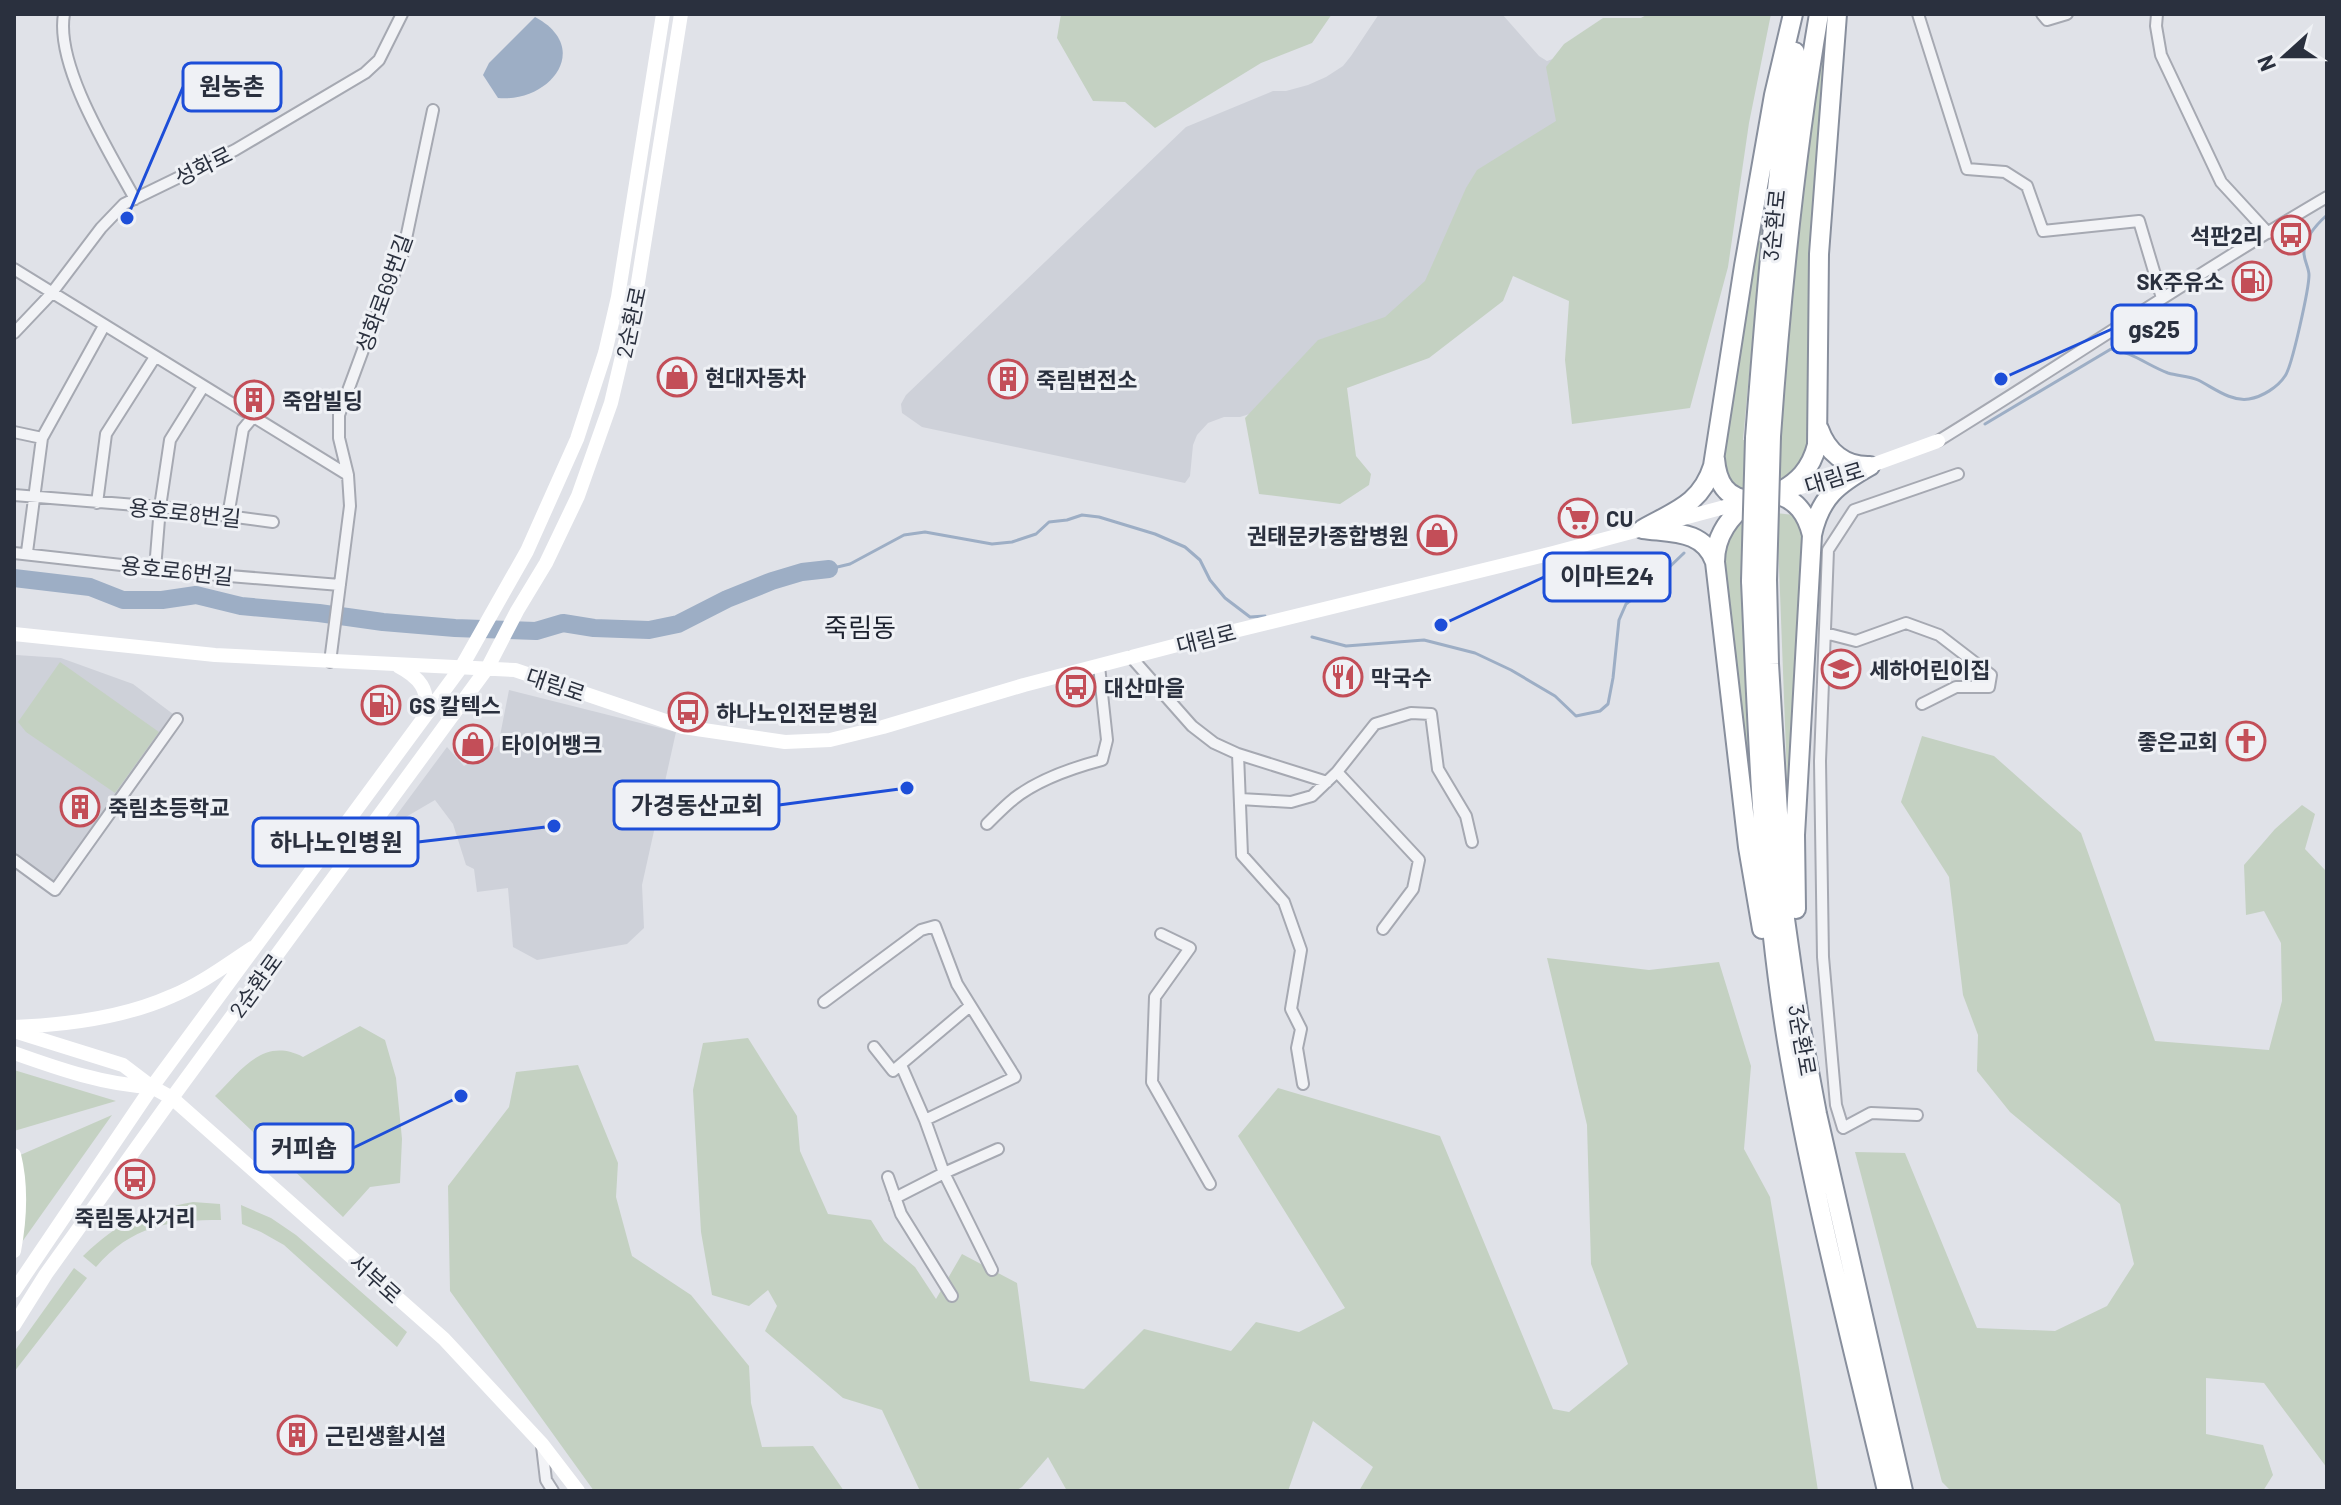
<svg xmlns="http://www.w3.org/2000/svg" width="2341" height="1505" viewBox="0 0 2341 1505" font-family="Barlow,'Noto Sans KR',sans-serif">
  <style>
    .built { fill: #ced1d9 }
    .green { fill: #c4d1c2 }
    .water { fill: #9daec5 }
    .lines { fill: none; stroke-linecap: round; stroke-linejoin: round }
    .stream { stroke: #9daec5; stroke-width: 3 }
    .river { stroke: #9daec5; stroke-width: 18 }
    .street-casing { stroke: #a6a9b2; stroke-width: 14 }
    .highway-casing { stroke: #888f9d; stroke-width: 22 }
    .street { stroke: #f2f3f6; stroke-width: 10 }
    .secondary { stroke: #fff; stroke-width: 14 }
    .highway { stroke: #fff; stroke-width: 18 }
    .highway-bridge-casing { stroke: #888f9d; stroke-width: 22; stroke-linecap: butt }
    .highway-bridge { stroke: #fff; stroke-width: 18 }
    .labels { text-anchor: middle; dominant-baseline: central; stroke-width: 6; stroke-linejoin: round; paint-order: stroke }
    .street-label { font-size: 22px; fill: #2a303e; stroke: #eff1f5 }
    .poi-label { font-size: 22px; font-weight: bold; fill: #2a303e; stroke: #eff1f5; text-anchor: start }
    .quarter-label { font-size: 26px; fill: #1c212e; stroke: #eff1f5 }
    .leader { fill: none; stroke: #1d4ed8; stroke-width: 3 }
    .callout-dot { fill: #1d4ed8; stroke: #eff1f5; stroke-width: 3 }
    .callout { fill: #eff1f5; stroke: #1d4ed8; stroke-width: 3 }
    .callout-label { font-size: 24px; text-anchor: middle; font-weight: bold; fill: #2a303e }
  </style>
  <rect width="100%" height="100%" fill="#e0e2e8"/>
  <!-- built -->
  <path class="built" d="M1379,14H1502L1539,56L1547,61L1558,57L1641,122L1437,325L1259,411L1240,417H1224L1208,423L1197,435L1193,445L1190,476L1185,483L922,427L902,413L901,404L906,395L1186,127L1273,91H1286L1308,85L1326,77L1343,66L1351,56Z
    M16,655L61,658L133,684L177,717L55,886L14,856Z
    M509,690L676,732L642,885L644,928L627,944L537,960L513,947L508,888L477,892L474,869L466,865L453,824L435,800L387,828L447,747L464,766L498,746Z"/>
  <!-- green -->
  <path class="green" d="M1061,14H1332L1312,43L1261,63L1155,128L1125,102L1093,101L1057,38Z
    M1648,14H1771L1749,123L1728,267L1690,408L1572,424L1565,360L1569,301L1513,276L1503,301L1429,358L1347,388L1356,456L1371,474L1369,485L1340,504L1259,494L1245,418L1318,340L1385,317L1425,281L1466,188L1477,170L1556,121L1546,67L1564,44L1603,18H1641Z
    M1828,14L1809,453C1798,479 1760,488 1735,491L1721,468L1789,39L1756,301L1743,440L1779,437L1784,327L1809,137Z
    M1775,513L1794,515L1805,530L1790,856L1778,540L1742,544L1759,865L1721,562C1727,525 1742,520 1775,513Z
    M60,662L159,732L115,793L26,732L18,722Z
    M1922,736L1994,756L2081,833L2155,1041L2269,1050L2282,1001L2281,943L2264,911L2246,915L2244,865L2275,829L2302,805L2315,814L2305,849L2325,870H2327V1468L2264,1383L2206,1378V1434L2263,1445L2273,1475L2263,1491H1951L1942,1482L1855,1152L1905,1153L1977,1328L2055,1331L2107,1306L2134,1264L2120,1204L2010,1112L1977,1071L1978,1035L1963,995L1949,877L1901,802Z
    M1547,958L1649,970L1719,962L1751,1066L1744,1149L1770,1197L1799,1368L1818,1491H1359L1373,1467L1313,1421L1288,1491H1067L1048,1457L1022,1487L1015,1491H920L882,1410L843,1398L765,1331L777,1306L768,1290L749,1306L712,1295L701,1232L693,1090L703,1043L748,1038L797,1116L800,1151L828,1214L871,1220L884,1241L915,1267L936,1299L962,1254L1017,1283L1030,1381L1084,1389L1144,1329L1231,1351L1256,1322L1299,1332L1345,1308L1238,1136L1278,1088L1440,1136L1553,1409L1569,1412L1628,1364L1591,1264L1587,1125Z
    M360,1026L385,1040L396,1078L402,1139L400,1183L370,1187L343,1217L215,1096C241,1071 263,1036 303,1057Z
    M578,1065L618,1163L616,1197L632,1256L691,1295L749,1366L751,1403L762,1447L813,1446L844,1491H594L450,1291L448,1186L509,1107L516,1072Z
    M14,1070L116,1101L14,1131Z
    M112,1115L17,1249L18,1156Z
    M193,1202L220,1204L221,1220C170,1220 131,1226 96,1267L83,1256C121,1220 142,1212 193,1202Z
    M241,1205L271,1218L296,1235L407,1332L397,1347L284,1245L261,1232L242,1224Z
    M74,1268L87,1278L14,1372V1352Z"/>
  <!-- water -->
  <path class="water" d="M535,17C593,48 550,103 498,98L483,75L489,63Z"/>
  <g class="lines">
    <!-- stream -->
    <path class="stream" d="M1985,424L2111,349C2132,352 2149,366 2168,373C2178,376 2189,376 2198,380C2214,388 2231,402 2249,399C2262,397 2278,387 2285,376C2292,367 2309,288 2309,275C2309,267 2303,259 2304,251C2305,237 2317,224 2327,215
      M829,569L850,564L904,535L925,532L992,544L1012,542L1036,534L1049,522L1067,520L1082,515L1099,517L1155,534L1185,547L1200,560L1210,580L1225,598L1250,617L1265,616
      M1312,637L1346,646L1424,640L1475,653L1511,670L1555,696L1576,716L1600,711L1608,704L1613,678L1619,620L1626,604L1655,581L1684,553"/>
    <!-- river -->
    <path class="river" d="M14,578L90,587L123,600H162L196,595L241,606L319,613L383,622L455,628L536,631L563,623L594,628L649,630L678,624L727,599L772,581L802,572L829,569"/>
    <defs>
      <path id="street" d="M64,14C55,66 110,153 135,199
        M1918,14L1967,169L2005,172L2027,186L2043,231L2139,221L2162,298
        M2042,14L2047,20L2067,14
        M2157,14L2156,26L2161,55L2221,182L2268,233
        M14,269L348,475L339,438V415L370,331L403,253L433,110
        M14,333L51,294L101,228L124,204L235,150L365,73L379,60L402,14
        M14,432L42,438
        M1938,441C2068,361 2195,274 2327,197
        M14,495L160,507L273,522
        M97,503L106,434L155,357
        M228,516L243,429L253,417
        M27,552L42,438L104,326
        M14,553L193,573L340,585
        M155,569L160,507L170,440L203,387
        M1825,633L1856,641L1906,623L1939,635L1991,675L1989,687H1956L1922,704
        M1131,657L1192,726L1214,743L1238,754L1242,855L1284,902L1301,950L1291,1009L1301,1029L1297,1048L1303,1084
        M330,662L350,506L348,475
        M1238,754L1327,782
        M1337,772L1419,860L1413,889L1383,929
        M1240,799L1291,802L1312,796L1337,772L1375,724L1411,713L1431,714L1438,769L1466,816L1472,842
        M987,824C994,817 1002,809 1010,802C1034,781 1072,768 1102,760L1107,740L1099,666
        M14,860L55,890L177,719
        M1161,934L1190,948L1155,997L1152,1082L1210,1184
        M824,1002L921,930L935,926L957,984L1015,1077L925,1120L944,1173L992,1270
        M874,1047L893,1071L970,1006
        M901,1065L925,1120
        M1917,1115L1871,1113L1843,1128L1836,1105L1823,957L1820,761L1828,550L1854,510L1958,474
        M888,1177L901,1214L952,1296
        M895,1198L944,1173L998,1149
        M542,1446L546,1480L553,1491"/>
      <path id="highway" d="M1819,429C1827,452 1845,467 1870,466
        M1771,436C1781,294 1795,154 1819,14
        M1755,438C1765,309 1775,180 1795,52
        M1715,459C1717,482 1726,499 1751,500
        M1775,494C1798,483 1811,469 1817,445L1819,254L1837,14
        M1775,494C1797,499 1807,515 1812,535
        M1751,500C1730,516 1715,535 1715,562L1748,847L1762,929
        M1643,529C1675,511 1701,504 1713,466L1744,266L1774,95L1793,14
        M1643,529C1672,533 1704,530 1715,562
        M1767,580L1769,664L1784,912L1799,1018L1817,1114L1903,1491
        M1751,581C1758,734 1762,889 1787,1041C1812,1192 1852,1342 1887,1491
        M1796,909L1795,835L1812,535C1820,497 1838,484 1870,466"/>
    </defs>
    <!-- street casing -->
    <use href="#street" class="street-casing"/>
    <!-- highway casing -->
    <use href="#highway" class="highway-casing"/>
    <!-- street -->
    <use href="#street" class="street"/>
    <!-- secondary -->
    <path class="secondary" d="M1786,491L1842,476L1938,441
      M14,634L215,655L515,670L683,727L785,742L830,740L883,727L1024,685L1185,643L1553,553L1747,501
      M398,666C419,677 431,690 424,715
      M14,1027C67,1025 123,1018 172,996C201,984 226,965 252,948
      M14,1031L123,1065L152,1087L172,1098L444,1339L542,1444L578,1491
      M14,1053C59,1069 105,1085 152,1087
      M14,1155C22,1187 20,1219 14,1251
      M14,1291L152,1087L462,666L527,551L577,439L605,353L618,297L663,14
      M14,1325L46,1274L172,1098L488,667L517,611L546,563L578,496L611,403L635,301L681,14"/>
    <!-- highway -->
    <use href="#highway" class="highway"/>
    <defs>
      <path id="highway-bridge" d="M1767,580L1771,436
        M1751,581L1755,438"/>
    </defs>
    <!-- highway-bridge casing -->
    <use href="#highway-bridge" class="highway-bridge-casing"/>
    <!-- highway-bridge -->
    <use href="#highway-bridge" class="highway-bridge"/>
  </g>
  <!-- icons -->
  <defs>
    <symbol id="bus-ring" viewBox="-11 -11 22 22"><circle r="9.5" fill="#eff1f5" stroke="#c34e58" stroke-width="1.5"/><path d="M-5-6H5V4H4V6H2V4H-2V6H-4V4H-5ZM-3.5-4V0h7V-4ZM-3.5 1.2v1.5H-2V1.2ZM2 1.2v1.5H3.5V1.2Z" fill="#c34e58"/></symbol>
    <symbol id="fuel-ring" viewBox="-11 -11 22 22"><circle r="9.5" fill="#eff1f5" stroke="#c34e58" stroke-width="1.5"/><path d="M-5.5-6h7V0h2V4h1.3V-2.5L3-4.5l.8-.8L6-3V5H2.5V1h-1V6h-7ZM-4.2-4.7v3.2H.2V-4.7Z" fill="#c34e58"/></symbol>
    <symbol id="shop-ring" viewBox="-11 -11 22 22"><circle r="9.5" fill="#eff1f5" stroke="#c34e58" stroke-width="1.5"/><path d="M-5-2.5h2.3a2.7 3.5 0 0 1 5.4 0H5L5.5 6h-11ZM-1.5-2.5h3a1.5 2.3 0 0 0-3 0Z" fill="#c34e58"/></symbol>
    <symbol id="building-ring" viewBox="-11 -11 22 22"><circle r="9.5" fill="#eff1f5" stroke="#c34e58" stroke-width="1.5"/><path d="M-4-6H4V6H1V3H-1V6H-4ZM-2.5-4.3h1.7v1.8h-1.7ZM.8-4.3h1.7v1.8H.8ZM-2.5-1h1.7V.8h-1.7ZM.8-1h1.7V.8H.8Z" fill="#c34e58"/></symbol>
    <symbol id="supermarket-ring" viewBox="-11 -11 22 22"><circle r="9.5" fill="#eff1f5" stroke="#c34e58" stroke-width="1.5"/><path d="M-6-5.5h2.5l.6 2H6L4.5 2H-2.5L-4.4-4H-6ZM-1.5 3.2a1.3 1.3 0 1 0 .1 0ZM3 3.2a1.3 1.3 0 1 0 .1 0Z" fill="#c34e58"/></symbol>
    <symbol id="school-ring" viewBox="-11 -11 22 22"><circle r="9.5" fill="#eff1f5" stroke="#c34e58" stroke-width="1.5"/><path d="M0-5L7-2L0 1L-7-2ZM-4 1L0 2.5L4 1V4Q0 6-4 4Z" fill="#c34e58"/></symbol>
    <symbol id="restaurant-ring" viewBox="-11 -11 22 22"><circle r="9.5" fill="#eff1f5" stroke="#c34e58" stroke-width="1.5"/><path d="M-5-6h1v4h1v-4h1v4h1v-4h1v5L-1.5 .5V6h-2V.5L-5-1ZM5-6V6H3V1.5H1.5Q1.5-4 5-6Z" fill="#c34e58"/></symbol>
    <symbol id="church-ring" viewBox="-11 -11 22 22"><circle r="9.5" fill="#eff1f5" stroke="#c34e58" stroke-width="1.5"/><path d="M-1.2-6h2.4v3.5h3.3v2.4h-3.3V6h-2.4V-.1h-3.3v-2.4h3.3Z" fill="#c34e58"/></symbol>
  </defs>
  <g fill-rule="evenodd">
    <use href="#bus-ring" x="2269" y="213" width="44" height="44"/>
    <use href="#fuel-ring" x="2230" y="259" width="44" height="44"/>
    <use href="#shop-ring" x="655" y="355" width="44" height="44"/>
    <use href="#building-ring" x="986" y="357" width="44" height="44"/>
    <use href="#building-ring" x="232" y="378" width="44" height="44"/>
    <use href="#supermarket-ring" x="1556" y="496" width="44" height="44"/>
    <use href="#shop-ring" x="1415" y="513" width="44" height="44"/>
    <use href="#school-ring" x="1819" y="647" width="44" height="44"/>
    <use href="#restaurant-ring" x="1321" y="655" width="44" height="44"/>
    <use href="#bus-ring" x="1054" y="665" width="44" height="44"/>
    <use href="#fuel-ring" x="359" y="683" width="44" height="44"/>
    <use href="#bus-ring" x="666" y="690" width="44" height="44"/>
    <use href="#church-ring" x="2224" y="719" width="44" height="44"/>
    <use href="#shop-ring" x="451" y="722" width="44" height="44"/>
    <use href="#building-ring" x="58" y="785" width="44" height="44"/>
    <use href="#bus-ring" x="113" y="1157" width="44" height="44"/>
    <use href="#building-ring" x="275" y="1413" width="44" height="44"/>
  </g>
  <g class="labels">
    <!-- street labels -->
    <g class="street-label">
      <text transform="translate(203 165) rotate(-26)">성화로</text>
      <text transform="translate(1773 225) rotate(-84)">3순환로</text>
      <text transform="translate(383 293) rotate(-70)">성화로69번길</text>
      <text transform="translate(630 322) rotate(-78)">2순환로</text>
      <text transform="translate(1834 477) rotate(-17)">대림로</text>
      <text transform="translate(185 512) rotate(6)">용호로8번길</text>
      <text transform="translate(177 570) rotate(6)">용호로6번길</text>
      <text transform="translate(1206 638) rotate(-14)">대림로</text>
      <text transform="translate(556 684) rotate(19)">대림로</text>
      <text transform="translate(255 985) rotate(-54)">2순환로</text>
      <text transform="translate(1803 1040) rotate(80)">3순환로</text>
      <text transform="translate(376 1278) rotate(42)">서부로</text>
    </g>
    <!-- poi labels -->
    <g class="poi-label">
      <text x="2263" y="235" text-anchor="end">석판2리</text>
      <text x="2224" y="281" text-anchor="end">SK주유소</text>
      <text x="705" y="377">현대자동차</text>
      <text x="1036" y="379">죽림변전소</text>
      <text x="282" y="400">죽암빌딩</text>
      <text x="1606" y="518">CU</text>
      <text x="1409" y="535" text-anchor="end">권태문카종합병원</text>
      <text x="1869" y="669">세하어린이집</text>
      <text x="1371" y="677">막국수</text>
      <text x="1104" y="687">대산마을</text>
      <text x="409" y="705">GS 칼텍스</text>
      <text x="716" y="712">하나노인전문병원</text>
      <text x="2218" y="741" text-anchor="end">좋은교회</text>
      <text x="501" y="744">타이어뱅크</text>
      <text x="108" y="807">죽림초등학교</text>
      <text x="135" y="1217" text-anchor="middle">죽림동사거리</text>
      <text x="325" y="1435">근린생활시설</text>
    </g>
    <!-- quarter labels -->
    <g class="quarter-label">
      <text x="860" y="626">죽림동</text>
    </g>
  </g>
  <!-- callouts -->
  <path class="leader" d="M127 218L183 87M2001 379L2112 329M1441 625L1544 577M907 788L779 805M554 826L418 842M461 1096L353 1148"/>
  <g class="callout-dot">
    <circle cx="127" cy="218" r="8"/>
    <circle cx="2001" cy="379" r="8"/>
    <circle cx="1441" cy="625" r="8"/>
    <circle cx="907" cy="788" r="8"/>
    <circle cx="554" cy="826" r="8"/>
    <circle cx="461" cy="1096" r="8"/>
  </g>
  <g class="callout">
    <rect x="183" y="63" width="98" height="48" rx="8"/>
    <rect x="2112" y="305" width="84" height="48" rx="8"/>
    <rect x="1544" y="553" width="126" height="48" rx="8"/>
    <rect x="614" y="781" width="165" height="48" rx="8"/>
    <rect x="253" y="818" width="165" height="48" rx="8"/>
    <rect x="255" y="1124" width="98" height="48" rx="8"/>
  </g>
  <g class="callout-label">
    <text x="232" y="95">원농촌</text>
    <text x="2154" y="338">gs25</text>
    <text x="1607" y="585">이마트24</text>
    <text x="697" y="814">가경동산교회</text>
    <text x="336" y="851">하나노인병원</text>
    <text x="304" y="1157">커피숍</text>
  </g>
  <!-- border -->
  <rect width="2341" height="1505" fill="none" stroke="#2a303e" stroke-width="32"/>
  <!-- north arrow -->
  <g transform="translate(2285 56) rotate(249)" stroke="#eff1f5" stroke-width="6" paint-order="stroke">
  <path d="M0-6L14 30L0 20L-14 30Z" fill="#2a303e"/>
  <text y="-12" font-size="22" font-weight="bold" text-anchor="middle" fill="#2a303e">N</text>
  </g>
</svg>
